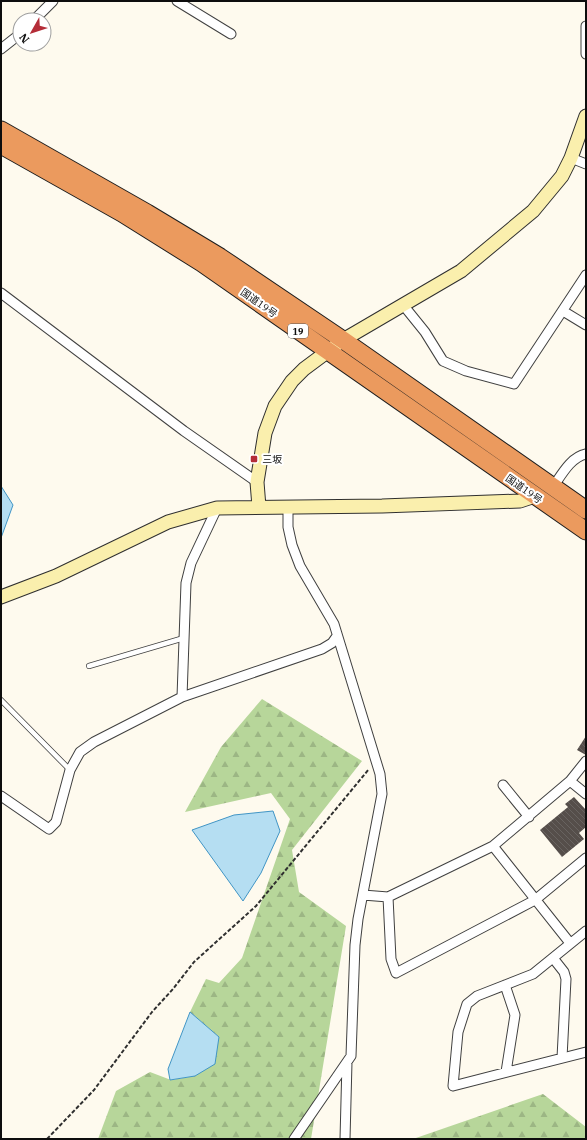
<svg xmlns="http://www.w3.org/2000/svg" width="587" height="1140" viewBox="0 0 587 1140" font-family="'IBM Plex Serif','Noto Sans JP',serif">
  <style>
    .forest { fill: url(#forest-firs) }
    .water { fill: #b5def2; stroke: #4195c5 }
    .building { fill: url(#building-back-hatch) }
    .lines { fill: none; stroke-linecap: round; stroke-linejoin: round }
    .lane-casing { stroke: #404040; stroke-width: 6 }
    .street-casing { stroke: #404040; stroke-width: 11 }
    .secondary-casing { stroke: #2f2f2f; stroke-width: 15 }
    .highway-casing { stroke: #1e1e1e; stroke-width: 19 }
    .path { stroke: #2f2f2f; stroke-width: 2; stroke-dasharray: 4 2; stroke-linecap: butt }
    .lane { stroke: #fff; stroke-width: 4.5 }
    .street { stroke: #fff; stroke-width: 9 }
    .secondary { stroke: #faefad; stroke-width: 13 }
    .highway { stroke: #eb9a5e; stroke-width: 17 }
    .poi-dot { fill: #b42d38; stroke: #fff; stroke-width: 1.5 }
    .labels { text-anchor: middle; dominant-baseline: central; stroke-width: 4; stroke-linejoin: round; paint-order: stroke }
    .shield { fill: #fff; stroke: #565656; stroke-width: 1 }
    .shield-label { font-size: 9px; font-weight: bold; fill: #0d0d0d }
    .street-label { font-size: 10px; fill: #0d0d0d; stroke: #fff }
    .poi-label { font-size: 10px; fill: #0d0d0d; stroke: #fff; text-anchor: start }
  </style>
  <defs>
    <pattern id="forest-firs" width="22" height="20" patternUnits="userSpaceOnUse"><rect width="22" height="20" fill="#b7d69a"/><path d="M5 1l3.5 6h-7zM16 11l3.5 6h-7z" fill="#9cb684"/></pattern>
    <pattern id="building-back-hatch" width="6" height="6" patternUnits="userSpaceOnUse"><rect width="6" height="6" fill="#554e4a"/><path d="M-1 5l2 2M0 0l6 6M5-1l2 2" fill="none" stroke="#686360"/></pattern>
  </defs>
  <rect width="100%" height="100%" fill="#fefaee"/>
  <!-- forest -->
  <path class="forest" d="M262,699L362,761L292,850L299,892L346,926L311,1139H98L116,1091L150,1072L171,1080L195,1076L219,1037L190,1012L206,979L219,983L242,958L290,819L271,793L185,812L221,747Z
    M543,1094L586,1127V1139H413Z"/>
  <!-- water -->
  <path class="water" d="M1,486L13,505L1,538Z
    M273,811L280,831L261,873L243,901L192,830L234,815Z
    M190,1012L219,1037L215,1064L195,1076L170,1080L168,1069Z"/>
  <!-- building -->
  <path class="building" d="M586,736V755L577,750Z
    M574,797L586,810V827L579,833L584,839L562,857L540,830L568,807L565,804Z"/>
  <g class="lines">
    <defs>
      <path id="lane" d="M89,666L184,638
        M1,700L70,770"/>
      <path id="street" d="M177,1L231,34
        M34,20L53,1
        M586,26V54
        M1,49L20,34
        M571,158L586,164
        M1,293L184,431L257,482
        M404,306L425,332L443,361L466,371L514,384L586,275
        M563,311L586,325
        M553,487C562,474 571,457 586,454
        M288,507V527L292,545L300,566L334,624L380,774L382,794L358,919L355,945L351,1056L294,1139
        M182,697L186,583L191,563L217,508
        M570,781L586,761
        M503,785L529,817
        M1,796L49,829L56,822L70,770L80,752L94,742L182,697L322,649L332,643L337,636
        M493,846L570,781L586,794
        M363,895L388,897L493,846L570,943
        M388,897L391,959L396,973L535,900L586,858
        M586,931L533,974L477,996L467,1004L458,1032L453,1086L586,1052
        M553,958L564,972L566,979L562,1058
        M505,985L515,1015L506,1072
        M345,1139L347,1062"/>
      <path id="secondary" d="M259,507L257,482L265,433L275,406L292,381L304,369L343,340L461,271L533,211L562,176L571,158L586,116
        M1,597L56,576L168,522L217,508L382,506L520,501L535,496"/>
      <path id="highway" d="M1,130L147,213L220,257L343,340L586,510
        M1,145L122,213L202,263L586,531"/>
    </defs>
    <!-- lane casing -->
    <use href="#lane" class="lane-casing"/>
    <!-- street casing -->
    <use href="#street" class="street-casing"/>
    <!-- secondary casing -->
    <use href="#secondary" class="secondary-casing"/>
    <!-- highway casing -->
    <use href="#highway" class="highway-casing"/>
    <!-- path -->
    <path class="path" d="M47,1139L94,1090L152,1012L173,989L194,962L256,906L369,769"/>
    <!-- lane -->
    <use href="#lane" class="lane"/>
    <!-- street -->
    <use href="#street" class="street"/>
    <!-- secondary -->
    <use href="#secondary" class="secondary"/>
    <!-- highway -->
    <use href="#highway" class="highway"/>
  </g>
  <!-- markers -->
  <rect class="poi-dot" x="250" y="455" width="8" height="8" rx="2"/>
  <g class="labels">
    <!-- shield labels -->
    <rect class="shield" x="288" y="324" width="20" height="14" rx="3"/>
    <g class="shield-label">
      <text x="298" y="331">19</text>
    </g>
    <!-- street labels -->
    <g class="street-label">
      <text transform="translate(259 303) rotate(35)">国道19号</text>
      <text transform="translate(524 489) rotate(35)">国道19号</text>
    </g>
    <!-- poi labels -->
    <g class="poi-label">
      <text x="262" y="459">三坂</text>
    </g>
  </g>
  <!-- border -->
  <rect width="587" height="1140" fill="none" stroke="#0d0d0d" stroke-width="4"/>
  <!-- north arrow -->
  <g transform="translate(32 32) rotate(231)"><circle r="19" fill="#ffffff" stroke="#9e9e9e"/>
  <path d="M0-3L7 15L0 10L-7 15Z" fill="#b42d38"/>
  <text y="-6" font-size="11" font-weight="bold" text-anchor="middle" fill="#0d0d0d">N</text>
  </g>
</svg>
